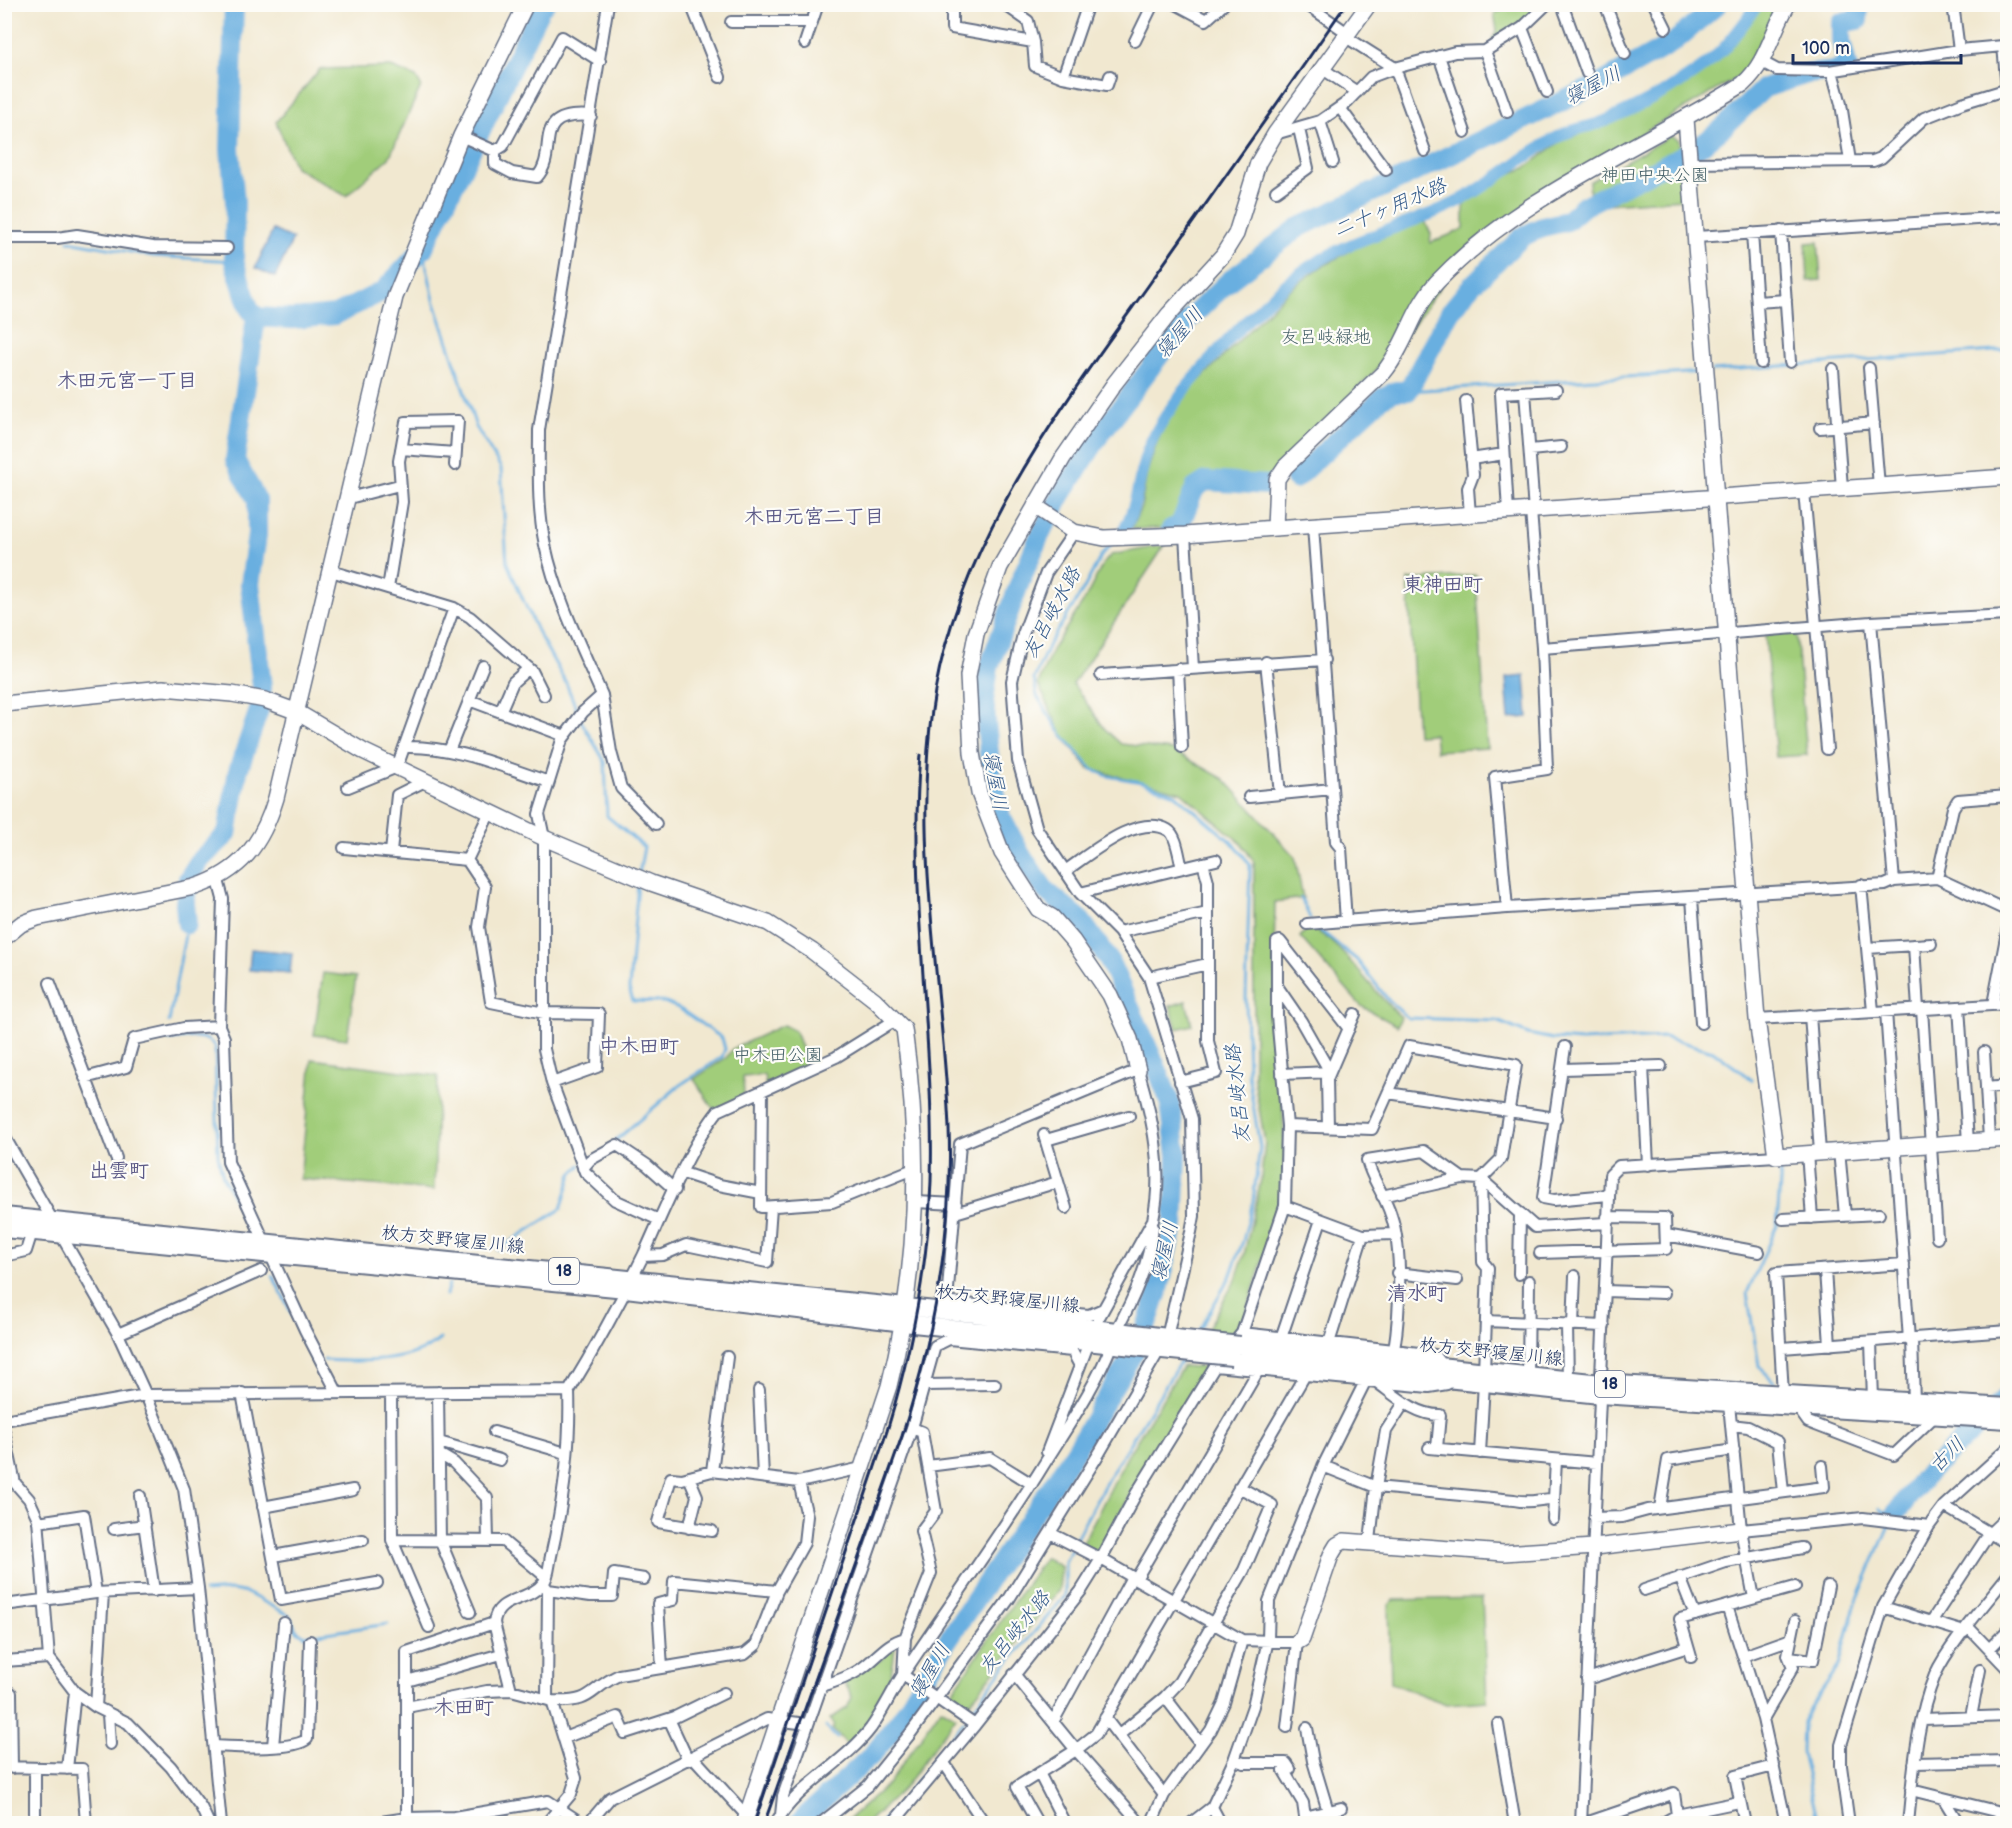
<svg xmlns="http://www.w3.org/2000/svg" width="2012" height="1828" viewBox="0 0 2012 1828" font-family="'Balsamiq Sans','Klee One',sans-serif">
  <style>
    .green { fill: #a1cd7a; stroke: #5e7e6c; stroke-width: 1.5 }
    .water { fill: #69afe0; stroke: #426f9f; stroke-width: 1.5 }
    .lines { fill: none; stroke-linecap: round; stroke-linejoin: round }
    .stream { stroke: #69afe0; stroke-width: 3 }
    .canal { stroke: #69afe0; stroke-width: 12 }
    .river { stroke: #69afe0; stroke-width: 20 }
    .street-casing { stroke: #667086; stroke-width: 14 }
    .secondary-casing { stroke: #667086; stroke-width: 18 }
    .primary-casing { stroke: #667086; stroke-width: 20 }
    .street { stroke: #fff; stroke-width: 10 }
    .secondary { stroke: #fff; stroke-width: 15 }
    .primary { stroke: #fff; stroke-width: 16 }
    .rail { stroke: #1b2f5e; stroke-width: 3 }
    .primary-bridge-casing { stroke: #667086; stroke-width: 20; stroke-linecap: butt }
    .primary-bridge { stroke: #fff; stroke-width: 16 }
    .labels { text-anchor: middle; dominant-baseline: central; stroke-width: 4.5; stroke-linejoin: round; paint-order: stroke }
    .shield { fill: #fdfcf7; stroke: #5f6c8c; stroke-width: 1.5 }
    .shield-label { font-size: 16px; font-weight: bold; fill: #1b2f5e }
    .park-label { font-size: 18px; fill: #435e66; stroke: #fdfcf7 }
    .street-label { font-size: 18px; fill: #1b2f5e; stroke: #fdfcf7 }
    .water-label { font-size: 20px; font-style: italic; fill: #365c8c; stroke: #fdfcf7 }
    .neighbourhood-label { font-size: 20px; font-weight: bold; fill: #5d5b88; stroke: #fdfcf7 }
  </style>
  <rect width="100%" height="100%" fill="#fdfcf7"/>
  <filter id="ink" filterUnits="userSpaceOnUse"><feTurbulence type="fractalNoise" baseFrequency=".0167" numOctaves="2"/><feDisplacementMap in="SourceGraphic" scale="12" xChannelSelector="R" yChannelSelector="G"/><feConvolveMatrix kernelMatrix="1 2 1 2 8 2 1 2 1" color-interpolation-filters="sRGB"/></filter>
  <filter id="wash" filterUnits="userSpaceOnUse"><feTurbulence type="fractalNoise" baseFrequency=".008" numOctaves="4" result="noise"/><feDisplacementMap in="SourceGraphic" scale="24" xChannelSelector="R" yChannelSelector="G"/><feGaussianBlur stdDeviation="1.35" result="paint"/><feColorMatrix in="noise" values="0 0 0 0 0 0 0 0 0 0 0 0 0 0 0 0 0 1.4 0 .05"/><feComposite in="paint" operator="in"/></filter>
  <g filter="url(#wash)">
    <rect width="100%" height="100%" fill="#f1e8d0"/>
    <!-- green -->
    <path class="green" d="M1510,5H1541L1531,15L1495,42L1492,39L1497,30L1494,14Z
      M1763,5H1779L1754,61L1745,73L1578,171L1469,246L1394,352L1270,476L1269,484L1206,480L1194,487L1179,524L1171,528L1131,529L1141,507L1147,472L1157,442L1171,414L1193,387L1288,291L1321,267L1357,247L1425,221L1431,234L1430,243L1464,229V204L1501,177L1525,168L1564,139L1610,124L1695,77L1727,52Z
      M391,67L416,77L421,86L389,158L346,196L295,167L276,122L320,69Z
      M1670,136L1679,140L1683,199L1590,205L1589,182Z
      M1818,242L1821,280L1808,281L1806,243Z
      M1165,545L1073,684L1105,729L1121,744L1172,750L1224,779L1295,857L1303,898L1275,902L1274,962L1284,1133V1190L1244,1320L1228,1335L1206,1332L1236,1279L1244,1255L1260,1185L1265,1143L1254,1079V862L1242,844L1181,792L1089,769L1062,735L1038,684L1052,650L1085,599L1103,564L1111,555Z
      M1476,575L1487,748L1436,751L1434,734L1417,735L1408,580Z
      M1796,631L1807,755L1776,757L1765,635Z
      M1309,927C1341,940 1373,994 1401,1017L1397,1026L1361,1006L1300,937Z
      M323,973L356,977L347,1039L314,1035Z
      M1186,1001L1192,1025L1177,1029L1170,1006Z
      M783,1025L795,1031L808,1068L766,1087L764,1075L743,1077L744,1096L714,1110L694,1079L727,1057L732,1049Z
      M312,1059L438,1076L434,1190L300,1179Z
      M1183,1366L1207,1368L1148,1460L1102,1549L1096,1552L1082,1544L1129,1453Z
      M1045,1557L1061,1567L1059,1590L964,1710L948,1698Z
      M1482,1598L1487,1701L1446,1704L1391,1683L1389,1605L1394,1600Z
      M895,1646C892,1690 878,1715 849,1746L832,1729L835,1725L830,1719L847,1708L852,1697L844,1681L882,1659L889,1649Z
      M941,1708L956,1717L904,1788L867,1823L843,1824L889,1783Z"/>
    <!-- water -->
    <path class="water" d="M273,230L293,239L275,277L255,268Z
      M1525,676L1528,717L1509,719L1506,678Z
      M251,949L292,953L290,973L249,970Z"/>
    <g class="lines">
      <!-- stream -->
      <path class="stream" d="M69,241L153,256L234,261
        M423,249L434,300L476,427L501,468L507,563L537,631L566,683L578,713
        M1712,371L2008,350
        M1408,391L1703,372
        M1112,543L1101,556L1082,592L1049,644L1034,679L1037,696L1059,731L1092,769L1107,776L1142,782L1175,794L1237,847L1250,865L1246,998L1248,1074L1260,1147L1253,1201L1243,1241L1230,1277L1196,1335
        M580,719L605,762L607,816L644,847L639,874
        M1301,898L1310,918
        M1316,927L1357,960L1389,1001L1408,1018L1497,1021L1528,1034L1553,1039L1581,1041L1664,1037L1713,1051L1752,1080
        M169,1022L187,924
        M169,1040C186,1039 204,1031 215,1047L218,1156L223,1177L250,1228
        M615,1141L680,1085L722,1057L725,1049L722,1038L680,1009L664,1002L633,1001L629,989L638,883
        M498,1250L561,1209L572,1174L581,1165
        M273,1276L295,1320
        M446,1295L449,1284
        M308,1348L314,1360H318
        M324,1360C361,1362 411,1364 440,1339
        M1774,1382L1759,1366L1747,1293L1777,1225L1781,1167
        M1880,1509L1892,1518
        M1074,1542L1110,1475L1182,1359
        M204,1592L232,1590L247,1593L289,1615L296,1630L305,1636L388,1624
        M968,1716L1002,1670L1065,1596V1562L1072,1548
        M826,1727L837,1738
        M879,1824L895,1809L964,1721
        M1818,1824L1802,1752L1803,1722L1810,1707L1839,1666L1855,1605L1890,1523"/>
      <!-- canal -->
      <path class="canal" d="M1124,530C1141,499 1138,463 1156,432C1181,386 1254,310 1295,277C1342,240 1398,230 1451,205C1490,187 1523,154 1562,135C1575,128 1591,127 1605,121C1637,108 1695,78 1718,54C1733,39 1746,21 1758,4"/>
      <!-- river -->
      <path class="river" d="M256,317L293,319L335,315L383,291L423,249L540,9L545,4
        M1295,479L1383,397L1396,391H1408L1450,312L1472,285L1522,237L1542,227L1567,221L1584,206L1699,147L1725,126L1764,88L1807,74L1848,70L1841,40V23L1858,20L1859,4
        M1171,529L1180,525L1195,488L1206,481L1269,485
        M187,924L185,904L188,879L200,860L227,834L238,771L259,710L262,687L250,584L257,535V500L235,460L256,317L249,308L234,261L235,202L230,149L234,4
        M1892,1518L1924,1477L2008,1396
        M797,1824L872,1755L902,1717L947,1641L1074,1453L1142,1339L1160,1285L1174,1226L1177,1155L1170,1103L1158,1071L1109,960L1080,919L1046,891L1021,855L1001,817L991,773L984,700L989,667L1020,582L1039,537L1062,494L1099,436L1181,327L1229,281L1298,228L1605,81L1674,42L1718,4"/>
    </g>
  </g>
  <g filter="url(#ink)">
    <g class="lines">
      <defs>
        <path id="street" d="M608,4L539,430C539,468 537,508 545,545C556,597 581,647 602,695L583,712L562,740L539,814L544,838V1049L552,1083L585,1172L615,1200L659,1220
          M691,4L720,77
          M952,4V28L1033,42
          M1004,4L1028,21L1033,42L1035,66L1063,77L1107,85L1110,76
          M1176,4L1206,20L1224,4
          M1306,4L1349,34
          M1562,4L1587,73
          M1605,4L1625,54
          M1654,4L1666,28
          M1953,4L1959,50
          M731,22H812
          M1522,28L1547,92
          M1346,37L1395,68L1425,151
          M1135,41L1153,4
          M805,43L818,4
          M1485,51L1507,112
          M1439,56L1465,132
          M1762,62L1777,70L1829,71L1959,50L2003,46L2007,89
          M1323,69L1357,92
          M1832,71L1841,104L1850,161
          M1063,77L1088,4
          M1340,108L1386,170
          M1320,121L1333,162
          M1275,134L1320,121L1346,103L1371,77L1395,68L1455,52L1485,51L1522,28L1547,4
          M461,136L495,151L503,146L562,37L600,61
          M495,151V164L512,173L537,177C560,152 528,111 591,116
          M1689,163L1873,161L1881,158L1924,118L1962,103L2008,89
          M1276,191L1308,168L1299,129
          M1781,231L1790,362
          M1752,233L1761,363
          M1696,237L2008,217
          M4,238H57L77,235L153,247L227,248
          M1757,302L1786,300
          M1869,368L1879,486
          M1833,369L1842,488
          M1525,392L1534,511
          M1466,401L1473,475L1468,488L1470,515
          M1820,428L1874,423
          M401,449L455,453
          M1530,450L1561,447
          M1471,459L1504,454
          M1804,491L1827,749
          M349,498L399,485
          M1508,512L1501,393L1556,390
          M1313,526L1336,842L1341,848L1346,921
          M1185,535L1193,668
          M331,571L454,608L470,617L532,671L544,695
          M388,588L402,502L399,461L406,422L458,421L455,465
          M1871,622L1894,881
          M1542,648L1871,622L2008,615
          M1266,662L1280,794
          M1178,669L1182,747
          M1101,675L1324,660
          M602,695L611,752L621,788L656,824
          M469,700L565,736
          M500,712L513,682L529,668
          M404,747C453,745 503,767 549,782
          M449,751L483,666
          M348,787L397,767L454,608
          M1249,797L1332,789
          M344,848L467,860L490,812
          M391,852L397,795L425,781
          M467,860L485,887L479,927L491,1002L544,1013L599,1014L597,1067L552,1083
          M1065,871C1089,855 1138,812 1168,830C1177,835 1179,858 1182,868
          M1937,878L1953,808L1958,800L2008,796
          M218,880L223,899L219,1026L224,1038L228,1162L305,1330L337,1392
          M1861,885L1873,1011
          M1080,893L1216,860
          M1692,898L1701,1023
          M1507,908L1495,777L1547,769L1542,648L1531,511
          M1307,924L1507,908L1885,885L1894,881L1937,878L2008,911
          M1119,932L1208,913
          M1277,942L1280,941L1349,1029
          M1914,945L1918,1009
          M1867,948L1931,944
          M1149,977L1208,964
          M50,983L116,1158
          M1277,986L1301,1021L1330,1072L1282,1074
          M1993,1004L2008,927
          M1959,1007L1968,1142
          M1922,1009L1937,1238
          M1886,1011L1909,1340
          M1810,1015L1820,1152
          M1757,1019L2008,1004
          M1565,1047L1543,1198L1554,1200L1608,1195
          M1984,1052L1989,1140
          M1643,1066L1648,1165
          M1563,1069L1661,1066
          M85,1078L126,1067L134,1039L184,1028L219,1026
          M1180,1082L1216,1073L1208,1041V881L1203,863
          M1986,1088L2008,1086
          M762,1092L761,1207L832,1202L916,1168
          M1388,1093L1556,1118
          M1287,1126L1372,1129L1409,1046L1516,1065L1501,1159L1481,1179L1483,1262L1488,1268L1484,1371
          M1328,1127L1327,1079L1355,1014
          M1044,1135L1066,1208
          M4,1136L118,1334L146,1395L184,1489L198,1588L221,1824
          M1046,1140L1129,1116
          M1839,1150L1845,1216
          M1807,1153L1812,1218
          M583,1168L590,1160L617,1145L647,1165L675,1190
          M683,1173L719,1185L761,1193
          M1382,1196L1462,1178L1481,1179L1535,1227L1607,1223
          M916,1202L956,1204
          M1285,1206L1363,1235L1394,1234
          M955,1213L1058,1182
          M1783,1219L1879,1214
          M1666,1235L1759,1252
          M1540,1253L1666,1249L1665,1218L1607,1217
          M4,1256L26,1251L32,1232
          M643,1256L663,1255L686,1245L767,1262L771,1207
          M1825,1270L1830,1345
          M1397,1273L1457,1280
          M1519,1274L1520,1213
          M1605,1291L1664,1293
          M947,1301L960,1144L1138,1070C1153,1119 1164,1169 1153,1220L1098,1319
          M942,1302L1089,1315L1103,1309
          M1486,1321L1604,1326
          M1567,1325L1568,1380
          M1573,1325L1575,1276
          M1116,1331C1134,1298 1149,1265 1153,1227
          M1242,1333L1394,1350
          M118,1334L261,1271
          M1281,1338L1321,1220
          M1912,1339L1914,1402
          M1871,1342L1873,1399
          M1329,1343L1363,1235
          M1782,1348L2008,1331
          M1215,1366L1429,1387L1447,1384
          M1444,1367L1435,1355L1394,1350C1400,1313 1403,1250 1391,1215C1385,1195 1372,1180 1367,1160L1424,1151L1462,1178
          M1528,1376L1529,1281
          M1378,1383C1397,1397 1416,1415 1440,1415L1437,1448
          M924,1385L995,1384
          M759,1390L763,1477
          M438,1392L440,1540L470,1612
          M242,1393L281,1600L377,1583
          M391,1393L392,1540L429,1627
          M1783,1394L1776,1273L1904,1264
          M1729,1404L1741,1530L1754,1598
          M1798,1408L1808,1422L1894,1455L1935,1416
          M4,1420L146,1395L569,1391C596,1347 621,1301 644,1254C663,1212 690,1146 718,1111L836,1057L897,1019
          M1731,1425L1748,1427L1778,1442L1783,1492
          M912,1428L922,1432L936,1511L921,1531L931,1573L905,1638L903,1675L975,1725
          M4,1431L15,1483L29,1499L38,1519L49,1658L75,1692L96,1707L128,1723L171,1767L201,1807L209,1824
          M494,1432L566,1453
          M439,1442L500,1460
          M1429,1448L1597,1463
          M1047,1452L1086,1350
          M1480,1453L1484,1383
          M439,1454L454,1463L487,1498L488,1541
          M928,1466L990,1458L1032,1484
          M1323,1466L1376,1487L1514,1500C1532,1504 1537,1499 1554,1499
          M712,1471L727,1357
          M689,1477L697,1496L689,1528
          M140,1496L154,1591
          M1944,1506L2008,1544
          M263,1507L353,1490
          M1660,1508L1668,1460L1734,1450
          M1594,1518L1622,1517L1648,1510L1824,1487L1822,1466
          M1553,1519L1556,1460
          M38,1522L84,1515L96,1593
          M114,1529L145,1525
          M1741,1530L1863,1518L1929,1526L1944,1506L2008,1448
          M712,1531L658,1522L671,1478L682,1479L712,1471L799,1482L862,1468
          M1050,1533L1101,1559L1242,1640L1297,1642L1287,1727
          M392,1540L503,1541L546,1577
          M1370,1541L1376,1487L1386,1431L1404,1403
          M273,1556L363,1540
          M1680,1577L1695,1615
          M1136,1579L1258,1371
          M543,1583L548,1590L547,1699
          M548,1590L590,1596H612L614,1574L644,1579
          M1644,1590L1726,1562L1802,1548
          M4,1605L96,1593L198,1588
          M1727,1606L1763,1719L1786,1824
          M1883,1607L1964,1632
          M1931,1622L1989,1534L2008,1516
          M1968,1627L2008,1669
          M1989,1649L2008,1630
          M1743,1656L1791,1639
          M1691,1657L1680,1619L1795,1587
          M1789,1657L1813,1660L1828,1586
          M4,1661L49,1658
          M662,1668L658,1604L673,1600L674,1581L777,1591
          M1014,1674L1076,1750L1141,1824
          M1587,1679L1688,1647
          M407,1681L501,1654
          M821,1686C835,1682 849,1677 861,1669C877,1658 886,1643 905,1638
          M511,1690L494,1623C496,1596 530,1602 544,1582C549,1576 549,1564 551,1556C563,1503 571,1446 569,1391
          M4,1693H11L12,1768
          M1165,1697L1201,1744
          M552,1701C595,1703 587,1690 619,1675L745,1654L756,1645L777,1591L804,1543L807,1516L799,1482
          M96,1707L103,1593
          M407,1707L487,1691L511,1690L552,1701L576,1778L571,1794L546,1824
          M108,1714L110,1744
          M1971,1717L1980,1670
          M1105,1718L1164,1795
          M669,1719L688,1760
          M1763,1719L1793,1667L1788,1655L1795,1621
          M1923,1719L2008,1716
          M1053,1722L1132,1577
          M1498,1724L1515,1824
          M1307,1728L1313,1761L1328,1811
          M1119,1735L1165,1697L1179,1682L1244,1570L1272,1505L1239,1487
          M564,1738L618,1717L625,1733L675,1717L724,1693
          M214,1746C234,1747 293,1751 307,1739L310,1641
          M273,1746L284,1623
          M693,1757L746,1815
          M1234,1760L1244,1763H1286L1290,1769L1284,1771L1303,1803L1306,1824
          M944,1763L985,1824
          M1914,1763L2008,1761
          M4,1767L82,1769L86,1824
          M67,1769L75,1692
          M1039,1773L1065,1824
          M1911,1790L2008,1814
          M1943,1798L1959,1824
          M1212,1807L1221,1824
          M1701,1810L1702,1824
          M781,1815L783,1796L912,1428L935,1346L949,1339L1072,1351L1080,1366
          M1305,1817L1341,1808
          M407,1818V1652L494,1623
          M35,1824V1768
          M368,1824L407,1818L454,1817L548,1801L583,1824
          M588,1824L610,1798L767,1719L807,1724
          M775,1824C798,1784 844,1764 871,1728C883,1711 892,1691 904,1673C948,1607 995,1542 1038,1474C1064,1431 1093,1392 1112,1344
          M820,1824L868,1786L910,1734L1009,1599L1100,1452L1167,1337L1191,1232L1194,1216L1192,1119L1149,977L1119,932L1080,893L1037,829L1018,761L1012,681L1023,634L1046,573L1074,532
          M892,1824L975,1725L1081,1591L1101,1559L1136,1494L1215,1366L1242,1333L1285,1206L1287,1126L1277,1016V942
          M1038,1824L1017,1787L1076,1750L1096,1734L1305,1375
          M1151,1824L1164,1795L1211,1730L1224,1703L1242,1640
          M1190,1824L1212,1807L1234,1760L1253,1706L1268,1640L1269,1601L1323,1466L1365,1382
          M1581,1824L1610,1175L1619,1166L1776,1156
          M1583,1824L1674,1793L1677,1815
          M1661,1824L1677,1815L1739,1802
          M1745,1824L1735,1776L1774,1766
          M1849,1824L1841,1766V1745L1883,1607L1929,1526
          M1908,1824C1913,1775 1916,1721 1935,1675C1948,1646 1987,1602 2008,1575"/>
        <path id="secondary" d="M1686,119L1757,1019L1776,1156L2008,1139
          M1035,506L1074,532L1104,538L1185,535L1275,528L1277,479L1285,467L1384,372C1406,345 1413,308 1437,282C1520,195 1642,147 1743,84C1767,63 1772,31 1788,4
          M1275,528L2008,477
          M4,704L163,688L232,694L265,700L295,711L363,751L544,838L651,883L768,923L812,951L875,1000L904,1029C921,1151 919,1266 889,1386L744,1824
          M4,938L21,924L37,918L195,887C241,872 262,844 276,798L395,297L461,136L526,4
          M1138,1070L1130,1039L1110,995L1073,941L1052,917L1038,909L1002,853L979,793L972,753L968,676L976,634L1000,567L1063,458L1114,384L1169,314L1223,255L1236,234L1258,163L1275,134L1369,4
          M1297,1642L1302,1639L1331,1555L1337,1545L1344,1541L1504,1553L1594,1547L1741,1530"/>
        <path id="primary" d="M4,1216L975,1314L1176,1338
          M4,1229L626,1289L904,1323L1172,1351
          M1240,1345L1601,1383L2008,1407
          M1232,1357L1600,1395L2008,1420"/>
      </defs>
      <!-- street casing -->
      <use href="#street" class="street-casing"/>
      <!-- secondary casing -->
      <use href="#secondary" class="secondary-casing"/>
      <!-- primary casing -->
      <use href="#primary" class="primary-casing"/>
      <!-- street -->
      <use href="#street" class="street"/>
      <!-- secondary -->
      <use href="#secondary" class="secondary"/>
      <!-- primary -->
      <use href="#primary" class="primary"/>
      <!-- rail -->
      <path class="rail" d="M754,1824L887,1431C912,1349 928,1267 931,1181C935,1039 908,897 920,755
        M764,1824L902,1436C934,1337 953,1232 949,1128C943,983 910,836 935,691C962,538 1060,409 1148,286C1214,192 1281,99 1346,4"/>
      <defs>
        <path id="primary-bridge" d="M1176,1338L1240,1345
          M1172,1351L1232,1357"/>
      </defs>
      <!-- primary-bridge casing -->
      <use href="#primary-bridge" class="primary-bridge-casing"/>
      <!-- primary-bridge -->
      <use href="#primary-bridge" class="primary-bridge"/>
    </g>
  </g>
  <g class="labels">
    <!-- shield labels -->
    <g class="shield">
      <rect x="549" y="1258" width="30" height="26" rx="4.5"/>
      <rect x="1595" y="1371" width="30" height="26" rx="4.5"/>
    </g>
    <g class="shield-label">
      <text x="564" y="1271">18</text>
      <text x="1610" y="1384">18</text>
    </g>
    <!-- park labels -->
    <g class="park-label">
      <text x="1655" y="175">神田中央公園</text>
      <text x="1326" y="337">友呂岐緑地</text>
      <text x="778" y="1055">中木田公園</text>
    </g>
    <!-- street labels -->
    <g class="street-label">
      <text transform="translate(453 1240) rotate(6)">枚方交野寝屋川線</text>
      <text transform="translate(1008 1299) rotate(6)">枚方交野寝屋川線</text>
      <text transform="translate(1491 1352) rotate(6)">枚方交野寝屋川線</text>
    </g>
    <!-- water labels -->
    <g class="water-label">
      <text transform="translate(1593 86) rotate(-27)">寝屋川</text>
      <text transform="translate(1390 208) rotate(-23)">二十ヶ用水路</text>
      <text transform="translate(1180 333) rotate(-49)">寝屋川</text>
      <text transform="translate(1052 613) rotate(-62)">友呂岐水路</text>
      <text transform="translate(995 781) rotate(80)">寝屋川</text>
      <text transform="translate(1238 1094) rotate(-96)">友呂岐水路</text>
      <text transform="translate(1165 1251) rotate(-77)">寝屋川</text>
      <text transform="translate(1947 1455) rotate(-44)">古川</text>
      <text transform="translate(1015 1633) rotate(-51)">友呂岐水路</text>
      <text transform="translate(930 1671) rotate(-59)">寝屋川</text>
    </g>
    <!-- neighbourhood labels -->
    <g class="neighbourhood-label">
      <text x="127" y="381">木田元宮一丁目</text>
      <text x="814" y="517">木田元宮二丁目</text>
      <text x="1443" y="585">東神田町</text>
      <text x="639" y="1047">中木田町</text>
      <text x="119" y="1171">出雲町</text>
      <text x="1417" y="1294">清水町</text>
      <text x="464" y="1708">木田町</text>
    </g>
  </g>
  <!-- margin -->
  <rect width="2012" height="1828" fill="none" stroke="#fdfcf7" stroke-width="24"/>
  <!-- scale -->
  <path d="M1793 54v9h168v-9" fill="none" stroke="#1b2f5e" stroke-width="3"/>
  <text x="1802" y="54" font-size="18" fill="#1b2f5e" stroke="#fdfcf7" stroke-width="4.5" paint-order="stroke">100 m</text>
</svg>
